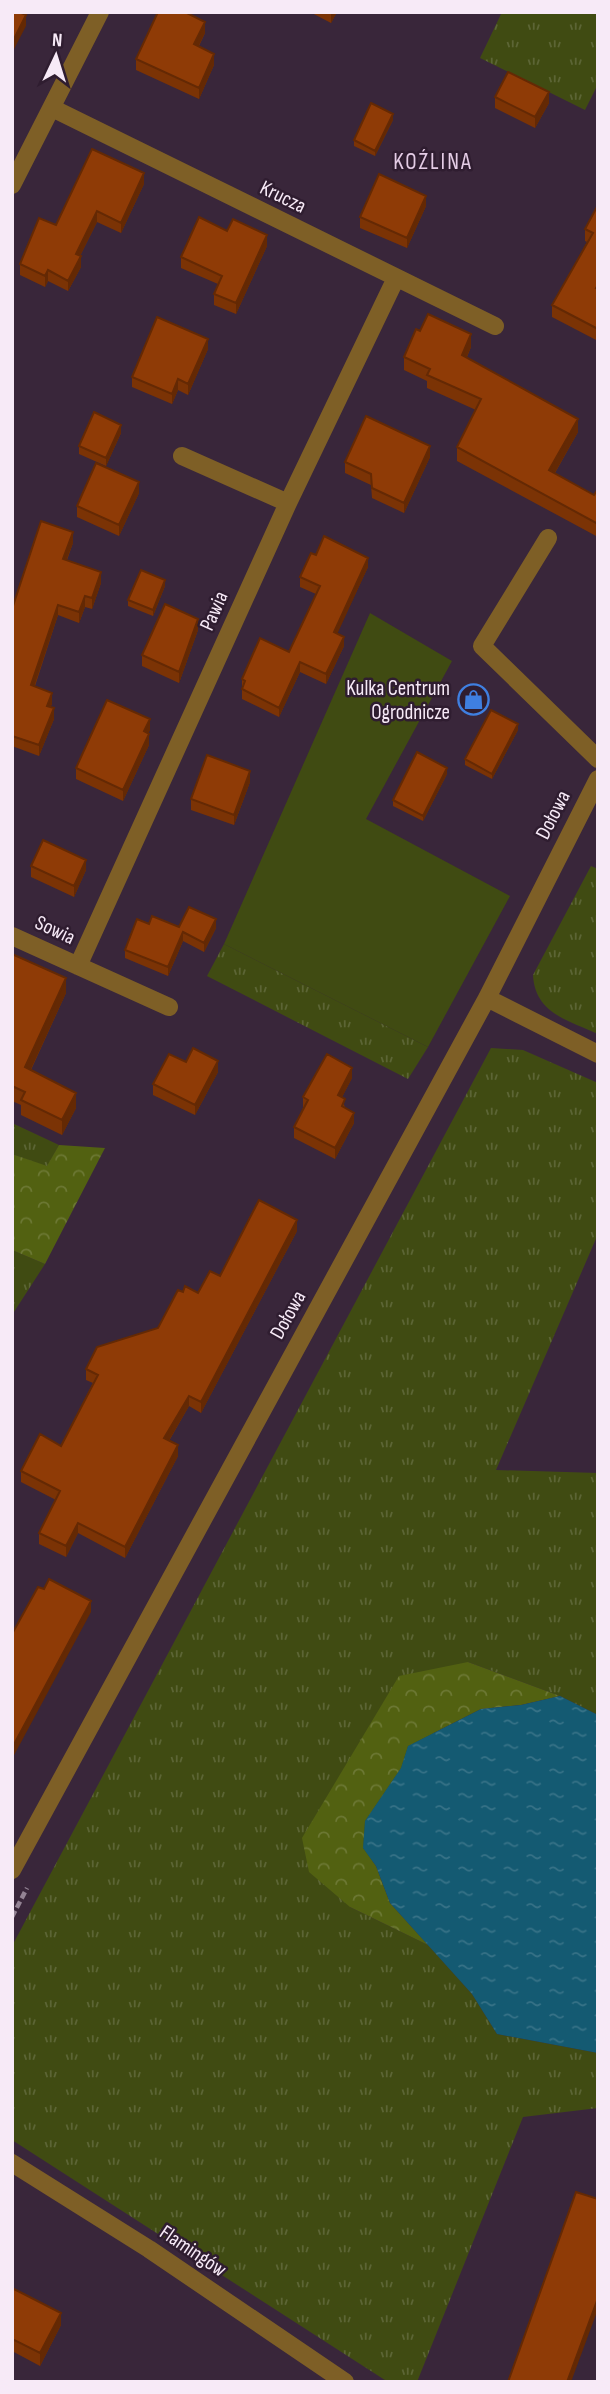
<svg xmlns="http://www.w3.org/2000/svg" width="610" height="2394" viewBox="0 0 610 2394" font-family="'Sofia Sans Condensed',sans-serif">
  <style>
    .grass { fill: url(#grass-tufts) }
    .forest { fill: url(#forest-crowns) }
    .green { fill: #404b12 }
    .water { fill: url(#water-ripples) }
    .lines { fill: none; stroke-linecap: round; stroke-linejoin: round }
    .path { stroke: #938394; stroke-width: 4.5; stroke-dasharray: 7 3.5; stroke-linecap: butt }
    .minor { stroke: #7e5f26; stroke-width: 18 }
    .wall { fill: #7b3305 }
    .shaded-wall { fill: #642904 }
    .building { fill: #8f3b06; stroke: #642904; stroke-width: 2 }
    .labels { text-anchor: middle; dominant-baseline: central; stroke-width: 5; stroke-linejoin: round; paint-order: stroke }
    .street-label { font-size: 21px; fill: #f7eaf7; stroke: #2f1d30 }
    .poi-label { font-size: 21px; fill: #f7eaf7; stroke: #2f1d30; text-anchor: end }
    .neighbourhood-label { font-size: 23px; letter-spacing: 2px; fill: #e4cce5; stroke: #2f1d30 }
  </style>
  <defs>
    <pattern id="grass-tufts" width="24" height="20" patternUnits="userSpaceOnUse" patternTransform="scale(1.75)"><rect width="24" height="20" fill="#404b12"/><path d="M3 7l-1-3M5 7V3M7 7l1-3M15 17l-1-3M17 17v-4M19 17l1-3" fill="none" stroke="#5c6535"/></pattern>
    <pattern id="forest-crowns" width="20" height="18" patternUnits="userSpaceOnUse" patternTransform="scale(1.75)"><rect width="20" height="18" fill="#526111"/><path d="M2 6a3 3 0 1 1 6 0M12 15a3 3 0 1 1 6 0" fill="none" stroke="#6c7834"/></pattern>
    <pattern id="water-ripples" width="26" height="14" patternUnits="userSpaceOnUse" patternTransform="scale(1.75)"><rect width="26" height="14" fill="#145a72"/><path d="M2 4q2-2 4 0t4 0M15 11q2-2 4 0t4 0" fill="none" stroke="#377287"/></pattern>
  </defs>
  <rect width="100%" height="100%" fill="#39263a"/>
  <!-- grass -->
  <path class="grass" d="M502,12H598V84L585,110L480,58Z
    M591,866L598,869V1034C567,1020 535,1013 533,975Z
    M224,944L428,1047L408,1079L207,976Z
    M491,1048L523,1050L598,1083V1234L496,1470L598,1473V1715L560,1696L468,1662L350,1907L428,1945L472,1994L497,2034L598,2053V2108L523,2117L417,2382H388L12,2140V1946Z
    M12,1123L59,1145L47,1167L12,1154Z
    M12,1250L45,1264L12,1315Z"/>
  <!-- forest -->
  <path class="forest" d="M59,1145L105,1148L45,1264L12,1250V1154L47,1166Z
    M468,1662L560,1696L521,1705L481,1709L408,1746L401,1768L365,1821L363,1848L376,1866L390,1903L428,1945L350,1907L309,1872L302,1838L399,1676Z"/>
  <!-- green -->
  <path class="green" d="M370,613L452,661L366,819L510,896L428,1047L224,944Z"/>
  <!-- water -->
  <path class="water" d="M560,1696L598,1715V2053L497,2034L472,1994L390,1903L376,1866L363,1848L365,1821L401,1768L408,1746L481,1709L521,1705Z"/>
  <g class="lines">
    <!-- path -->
    <path class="path" d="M12,1917L27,1888"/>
    <!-- minor -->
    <path class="minor" d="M52,108L495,326
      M12,185L100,12
      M182,456L288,503
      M548,538L482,646L598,759
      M12,936L169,1007
      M78,966L288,503L396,278
      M487,998L598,1054
      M12,1870L487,998L598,779
      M12,2163L149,2249L345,2382"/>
  </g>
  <!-- wall -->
  <path class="wall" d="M310,12H337L331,23Z
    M205,33L199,46L214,65L199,99L136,70V59Z
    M495,97L549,103L535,128L495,108Z
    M393,120L375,156L354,146V140Z
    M144,184L121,233L97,222L80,256L81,267L68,291L48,281L45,287L20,275V264L56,225Z
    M598,205V341L552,317V305L587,242L585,241V229Z
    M426,206L407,248L360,228V217Z
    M227,231L267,246L236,314L214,305V294L218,284L181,268V257Z
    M420,331L471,347L467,357L578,432L555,473L594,495L598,489V537L457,461V447L476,410L427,388V381L404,370V357Z
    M208,349L188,395L178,390L172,404L132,387V377Z
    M121,433L106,466L79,454V446Z
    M430,457L404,513L372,498L371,485L345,473V462Z
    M139,493L119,536L77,517V506Z
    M73,543L67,560L101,583L92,609L85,607L79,623L58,615L35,686L52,704L50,707L54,719L39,756L12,746V609Z
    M316,555L368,567L337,633L344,646L326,684L300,672L279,717L242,699V679L289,652L316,594L300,587V577Z
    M165,586L153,616L128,606V600Z
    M198,630L179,683L142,666V655Z
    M150,730L148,733L149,745L123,801L76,779V768Z
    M518,730L492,779L465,765V759Z
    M447,774L423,821L393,806V800Z
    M250,782L234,825L191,810V799Z
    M31,866L86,870L74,897L31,877Z
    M149,924L179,927L216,928L204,952L183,941L168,976L125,958V950Z
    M12,954L66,993L31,1070L76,1108L62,1135L21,1115V1105L12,1101Z
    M186,1062L218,1072L195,1115L153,1095V1084Z
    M352,1078L342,1097L345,1108L354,1123L335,1159L294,1138V1127L303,1108V1097Z
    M297,1231L201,1413L189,1406L169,1441L178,1456L125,1558L78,1533L66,1557L39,1544V1533L56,1500L21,1482V1471L61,1446L93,1383L86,1380V1369L158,1328L183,1292L198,1293L220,1276Z
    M12,2288L61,2325L40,2366L12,2351Z"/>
  <!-- shaded-wall -->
  <path class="shaded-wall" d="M331,12H337L331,23Z
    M26,15V26L12,53V43Z
    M205,22V33L194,55V44Z
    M214,54V65L199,99V88Z
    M549,92V103L535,128V117Z
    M393,114V120L375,156V151Z
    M144,173V184L121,233V223Z
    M426,196V206L407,248V238Z
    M97,211V222L76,264V254Z
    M267,235V246L236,314V303Z
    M81,256V267L68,291V281Z
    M48,270V281L45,287V276Z
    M471,334V347L462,368V355Z
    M208,339V349L188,395V384Z
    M178,379V390L172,404V394Z
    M578,419V432L549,483V470Z
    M121,425V433L106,466V458Z
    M430,446V457L404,513V503Z
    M139,482V493L119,536V525Z
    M73,532V543L63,569V559Z
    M368,558V567L334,641V632Z
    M101,572V583L92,609V598Z
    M165,580V586L153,616V610Z
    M85,596V607L79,623V612Z
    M58,605V615L31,696V685Z
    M198,619V630L179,683V672Z
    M344,637V646L326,684V674Z
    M300,662V672L279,717V708Z
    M52,693V704L47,716V706Z
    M54,708V719L39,756V745Z
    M150,719V730L144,742V731Z
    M518,724V730L492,779V774Z
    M149,734V745L123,801V790Z
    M447,768V774L423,821V816Z
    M250,771V782L234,825V815Z
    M86,860V870L74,897V886Z
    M216,919V928L204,952V943Z
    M183,932V941L168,976V967Z
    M66,978V993L25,1082V1067Z
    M218,1061V1072L195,1115V1105Z
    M352,1068V1078L338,1105V1095Z
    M76,1093V1108L62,1135V1120Z
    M354,1113V1123L335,1159V1148Z
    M297,1220V1231L201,1413V1402Z
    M189,1396V1406L164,1449V1438Z
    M178,1445V1456L125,1558V1547Z
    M78,1523V1533L66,1557V1546Z
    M91,1601V1612L12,1759V1748Z
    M598,2298V2309L571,2382H567Z
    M61,2313V2325L40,2366V2353Z"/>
  <!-- building -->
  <path class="building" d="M12,12H19L26,15L12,43Z
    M158,12H185L205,22L194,44L214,54L199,88L136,59Z
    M508,72L549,92L535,117L495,97Z
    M371,103L393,114L375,151L354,140Z
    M92,149L144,173L121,223L97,211L76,254L81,256L68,281L48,270L45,276L20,264L39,218L56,225Z
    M379,174L426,196L407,238L360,217Z
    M598,205V285L596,288L598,289V329L552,305L593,233L585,229Z
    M199,217L227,231L233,219L267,235L236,303L214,294L222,276L181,257Z
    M428,314L471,334L462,355L578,419L549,470L594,495L598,489V524L457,447L481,399L427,375L430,369L404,357L416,329L420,331Z
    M157,317L208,339L188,384L178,379L172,394L132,377Z
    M94,412L121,425L106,458L79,446Z
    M366,416L430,446L404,503L372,488L371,474L345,462Z
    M96,463L139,482L119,525L77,506Z
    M41,521L73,532L63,559L101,572L92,598L85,596L79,612L58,605L31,685L52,693L47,706L54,708L39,745L12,736V609Z
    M324,536L368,558L334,632L344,637L326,674L300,662L279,708L242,689L245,681L242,679L260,638L289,652L320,586L300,577L311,553L316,555Z
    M141,570L165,580L153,610L128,600Z
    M165,604L198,619L179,672L142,655Z
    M107,700L150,719L144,731L149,734L123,790L76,768Z
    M491,710L518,724L492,774L465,759Z
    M417,752L447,768L423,816L393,800Z
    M207,755L250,771L234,815L191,799Z
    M43,840L86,860L74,886L31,866Z
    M189,907L216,919L204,943L183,932L168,967L125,950L137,919L149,924L152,916L179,927Z
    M12,954L66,978L25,1067L76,1093L62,1120L21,1100L25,1092L12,1086Z
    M193,1048L218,1061L195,1105L153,1084L169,1054L186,1062Z
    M327,1054L352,1068L338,1095L345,1099L342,1106L354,1113L335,1148L294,1127L308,1100L303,1097Z
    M259,1200L297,1220L201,1402L189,1396L164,1438L178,1445L125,1547L78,1523L66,1546L39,1533L60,1491L21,1471L40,1434L61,1446L98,1375L86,1369L97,1347L158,1328L178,1290L183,1292L185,1286L198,1293L210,1271L220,1276Z
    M49,1579L91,1601L12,1748V1634L38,1587L44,1589Z
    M576,2192L598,2199V2298L567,2382H508Z
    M12,2288L61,2313L40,2353L12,2339Z"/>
  <!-- icons -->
  <defs>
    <symbol id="shop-ring" viewBox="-11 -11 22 22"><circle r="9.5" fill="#2f1d30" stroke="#3f7fe0" stroke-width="1.5"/><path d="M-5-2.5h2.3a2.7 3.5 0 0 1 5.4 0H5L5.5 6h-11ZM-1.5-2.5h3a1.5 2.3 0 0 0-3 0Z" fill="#3f7fe0"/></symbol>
  </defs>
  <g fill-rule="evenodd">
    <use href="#shop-ring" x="456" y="682" width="35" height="35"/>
  </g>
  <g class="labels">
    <!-- street labels -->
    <g class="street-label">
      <text transform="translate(283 197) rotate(26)">Krucza</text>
      <text transform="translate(214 611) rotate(-66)">Pawia</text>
      <text transform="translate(553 815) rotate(-63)">Dołowa</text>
      <text transform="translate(55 930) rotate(25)">Sowia</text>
      <text transform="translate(288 1315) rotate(-61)">Dołowa</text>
      <text transform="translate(193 2251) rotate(34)">Flamingów</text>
    </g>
    <!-- poi labels -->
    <g class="poi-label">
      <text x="450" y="688">Kulka Centrum<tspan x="450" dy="24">Ogrodnicze</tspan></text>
    </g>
    <!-- neighbourhood labels -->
    <g class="neighbourhood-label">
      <text x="433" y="162">KOŹLINA</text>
    </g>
  </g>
  <!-- border -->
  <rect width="610" height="2394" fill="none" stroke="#f7eaf7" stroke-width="28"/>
  <!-- north arrow -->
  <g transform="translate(56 56) rotate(4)" stroke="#2f1d30" stroke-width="5" paint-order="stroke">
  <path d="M0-5L12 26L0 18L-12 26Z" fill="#f7eaf7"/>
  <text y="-10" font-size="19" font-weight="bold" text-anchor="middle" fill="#f7eaf7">N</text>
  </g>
</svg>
